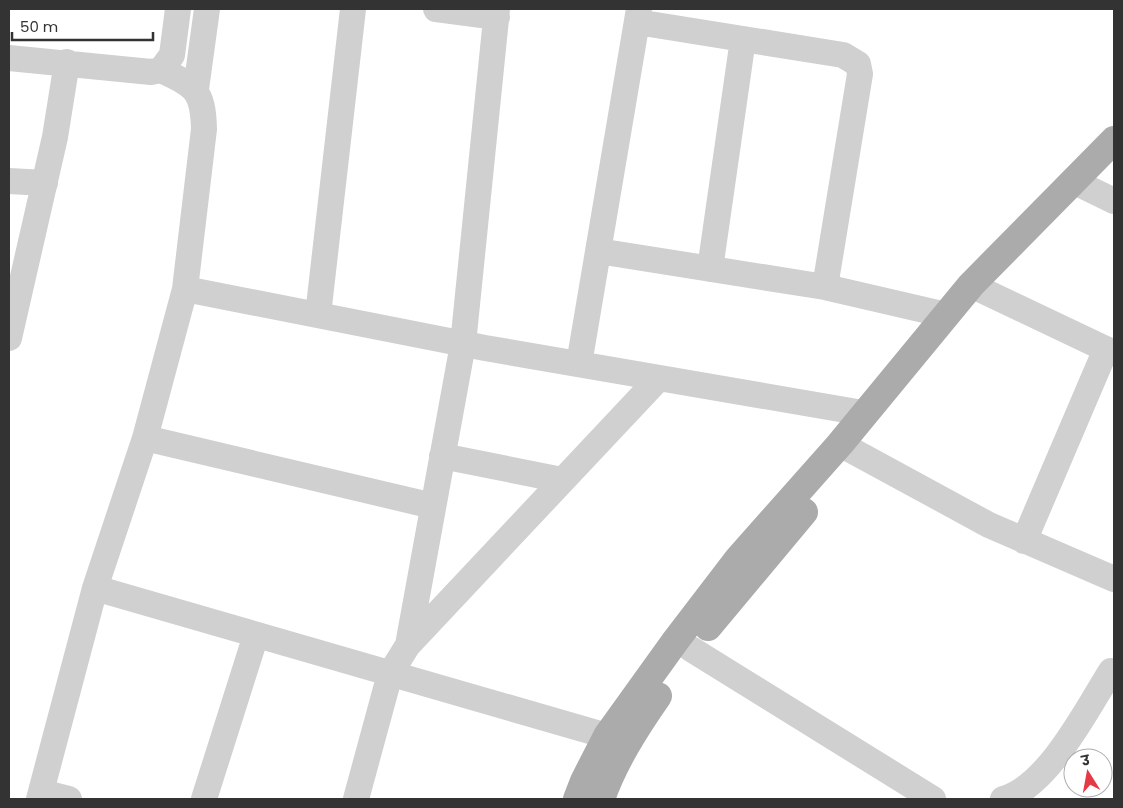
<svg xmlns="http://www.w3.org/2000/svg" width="1123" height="808" viewBox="0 0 1123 808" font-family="Poppins,'Noto Sans Devanagari',sans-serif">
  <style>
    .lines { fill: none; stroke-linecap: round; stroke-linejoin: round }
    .minor { stroke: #d0d0d0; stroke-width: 26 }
    .major { stroke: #ababab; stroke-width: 28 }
  </style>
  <rect width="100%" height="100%" fill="#fff"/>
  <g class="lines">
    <!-- minor -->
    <path class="minor" d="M436,9L497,17
      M637,22L843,55L858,64L860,74L825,287
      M9,58L151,72L161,70L172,55L178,9
      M196,89L207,9
      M9,181L45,183
      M1073,181L1114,201
      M598,251L825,287L946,315
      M710,269L743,39
      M971,285L1114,353
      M185,289L485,348L863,413
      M318,315L353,9
      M9,338L55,137L67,62
      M579,364L639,9
      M145,438L433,506
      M840,444L989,525L1114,579
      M442,456L562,480
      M1024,541L1106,349
      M95,588L607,736L626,745
      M408,645L463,344L497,9
      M691,649L933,799
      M42,792L69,799
      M39,799L95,588L145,438L185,289L204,129C203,90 195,86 161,70
      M204,799L256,635
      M356,799L390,674L408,645L659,378
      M1003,799C1048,787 1087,709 1111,671"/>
    <!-- major -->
    <path class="major" d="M708,627L804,512
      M577,799L584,781L607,736L676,640L738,559L840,444L971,285L1114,140
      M601,799C614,762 635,729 658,696"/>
  </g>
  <!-- border -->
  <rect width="1123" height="808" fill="none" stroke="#333333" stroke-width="20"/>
  <!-- north arrow -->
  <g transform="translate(1088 773) rotate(349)"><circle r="24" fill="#ffffff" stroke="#adadad"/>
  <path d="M0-4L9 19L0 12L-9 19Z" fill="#e63946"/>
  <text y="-8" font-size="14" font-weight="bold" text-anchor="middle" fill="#333333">उ</text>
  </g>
  <!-- scale -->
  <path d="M12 32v8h141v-8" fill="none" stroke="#333333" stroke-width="2.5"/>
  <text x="20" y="32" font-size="15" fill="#333333" stroke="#ffffff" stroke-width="4" paint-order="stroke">50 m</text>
</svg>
